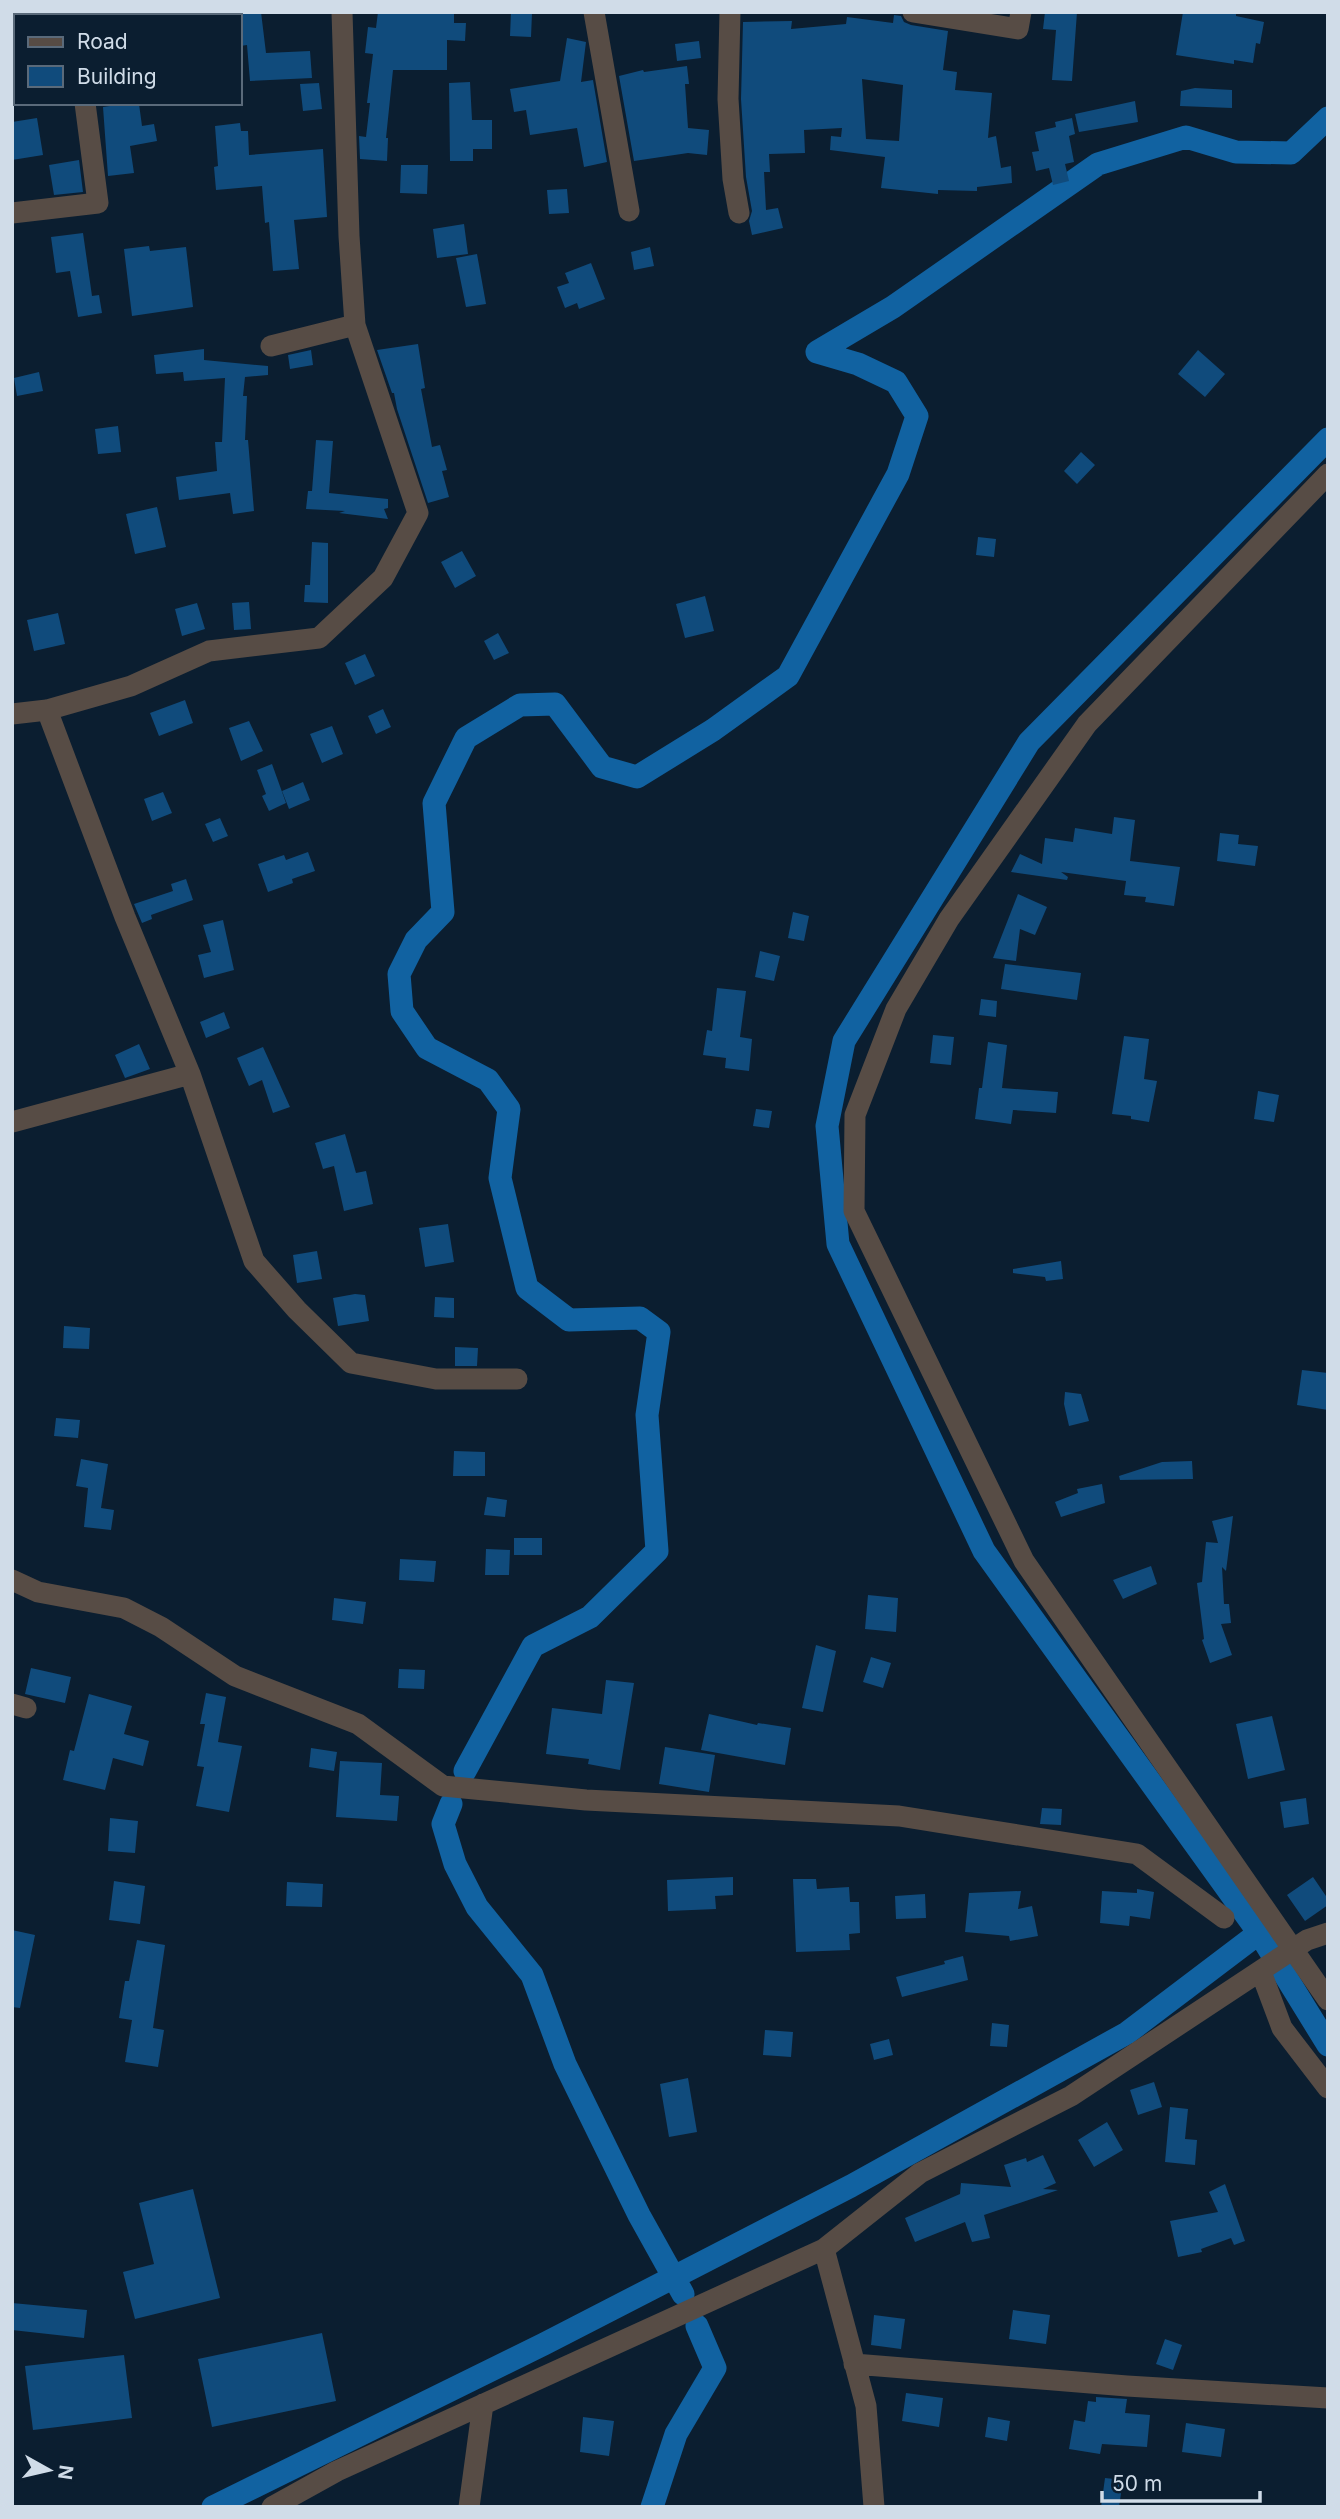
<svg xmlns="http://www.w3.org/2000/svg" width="1340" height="2519" viewBox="0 0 1340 2519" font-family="Inter,sans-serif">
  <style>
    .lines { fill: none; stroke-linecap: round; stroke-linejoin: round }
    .canal { stroke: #1162a1; stroke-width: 23 }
    .building { fill: #104b7c; fill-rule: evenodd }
    .minor { stroke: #574c45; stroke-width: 21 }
  </style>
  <rect width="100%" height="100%" fill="#0b1e30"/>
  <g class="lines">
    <!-- canal -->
    <path class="canal" d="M1328,439L1029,742L844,1041L827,1126L838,1244L984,1551L1259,1933L1328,2045
      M465,1771L533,1646L590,1617L657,1551L647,1415L659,1332L640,1318L569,1320L527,1288L500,1178L509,1109L488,1080L427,1048L402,1011L399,974L416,940L443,912L434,803L466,738L520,705L555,704L602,767L637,777L713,730L788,676L898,474L917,416L896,382L858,364L817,352L893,307L1098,164L1186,137L1236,152L1291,153L1328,118
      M451,1804L443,1824L455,1864L477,1907L532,1975L565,2064L639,2215L683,2294
      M213,2507L544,2344L851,2186L1127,2033L1259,1933
      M652,2507L676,2434L715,2368L697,2326"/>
  </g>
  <!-- building -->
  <path class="building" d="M240,12H261L266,53L310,51L312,78L250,81L247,45L240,46Z
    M378,12L454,14V23H466L465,41L447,40V70H393L386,138H388L387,161L360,159L359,136L366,137L370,103H367L373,54L365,53L368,27L376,28Z
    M511,12L532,13L531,37L510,36Z
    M1045,12H1077L1072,81L1052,80L1056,30L1043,29Z
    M1183,12H1236V16L1264,22L1260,44L1256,43L1253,63L1234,60V64L1176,55Z
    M894,15L901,16L904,22L911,25L948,31L943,70L957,72L955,90L992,93L988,138L996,136L1001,168L1011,166L1012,183L977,187V191L938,190V194L881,188L885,157L830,150L831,136L841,137L842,128L804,130L805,153L769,154L770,172H764L766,210L778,208L783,228L752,235L749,221L752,211L746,177L741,99L743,22L792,21L791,29L846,24L847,17L893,23ZM862,79L903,85L899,141L866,139Z
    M567,38L586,42L581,82L593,80L607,162L584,167L577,128L530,135L526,110L514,112L510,89L560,81Z
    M699,41L701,58L677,61L675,44Z
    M687,66L689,84H685L688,128L709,130L707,155L688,153L634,161L619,76L643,70L644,72Z
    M470,82L472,120H492V149H473V161H450L449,83Z
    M319,83L322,109L303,111L300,84Z
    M1195,88L1232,90V108L1180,106L1181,91Z
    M1135,101L1138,122L1079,132L1075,114Z
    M124,104L125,106L139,104L142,126L154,124L157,141L130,146L134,173L108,176L103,107Z
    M37,118L43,155L12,160V122Z
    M1072,118L1075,134L1069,136L1074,162L1065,164L1069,181L1053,185L1049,168L1036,171L1032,152L1039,151L1035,132L1056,127L1055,122Z
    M240,123L241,131H248L249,155L323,149L327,217L294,220L299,269L273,271L269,222L265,223L262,186L216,190L214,167L218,166L215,126Z
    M79,160L83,192L54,195L49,165Z
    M401,165H428L427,194L400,193Z
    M567,189L569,213L549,214L547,190Z
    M464,224L468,254L437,258L433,229Z
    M83,233L92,296L99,295L102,313L78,317L70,271L56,273L51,237Z
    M149,246L150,251L186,247L193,307L132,316L124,249Z
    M650,247L654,266L634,270L631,252Z
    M477,254L486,304L466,307L456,258Z
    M591,263L605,299L579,309L577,303L565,308L557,287L569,283L565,273Z
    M418,344L425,388L421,389L432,447L440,445L447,470L442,471L449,497L428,503L397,409L394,393H392L377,350Z
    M204,349V360L268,366V375L245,377L243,396H247L245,440H248L254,511L233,514L230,493L179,500L176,477L217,471L215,442H222L225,378L184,381L183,372L156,374L154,355Z
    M311,350L313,365L290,369L288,355Z
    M1198,350L1225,374L1205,397L1178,374Z
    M39,372L43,391L17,396L14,378Z
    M118,426L121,452L98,454L95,429Z
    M316,440L333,441L329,493L388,499V508L384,509L388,519L339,513L345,511L306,509L308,491H312Z
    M1081,452L1095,465L1077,484L1064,471Z
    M157,507L166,547L135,554L126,514Z
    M978,537L996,539L994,557L976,555Z
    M312,542L328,543V603L304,602L305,585H310Z
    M462,551L476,576L455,588L441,562Z
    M705,596L714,631L685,638L676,604Z
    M249,602L251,629L234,630L232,603Z
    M197,603L205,629L182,636L175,609Z
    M58,613L65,644L34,651L27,620Z
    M498,633L509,653L494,660L484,641Z
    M365,654L375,676L355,685L345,663Z
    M185,700L193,723L159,736L150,713Z
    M383,709L391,727L376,734L368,716Z
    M249,721L263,751L241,761L229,728Z
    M332,726L343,754L322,763L310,734Z
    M272,764L286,803L269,811L262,796L266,794L257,770Z
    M303,782L310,800L289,809L282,791Z
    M163,792L172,813L152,821L144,799Z
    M1114,817L1135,820L1130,861L1180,867L1174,906L1145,902L1146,897L1124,895L1126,881L1061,872L1068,877L1067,880L1011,872L1020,854L1042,864L1045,838L1073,842L1075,828L1112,834Z
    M220,818L228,836L213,842L205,824Z
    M1220,833L1239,835L1238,844L1258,846L1255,866L1217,861Z
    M308,852L315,871L292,879L293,883L268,892L258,864L284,855L286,860Z
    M186,879L193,900L151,915L152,919L142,923L134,904L173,891L171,884Z
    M1018,894L1047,907L1035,935L1020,929L1016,961L993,958Z
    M793,912L809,916L804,941L788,938Z
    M223,920L234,970L204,978L198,955L211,952L203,925Z
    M760,951L780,956L774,981L755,977Z
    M1005,964L1081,973L1077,1000L1001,989Z
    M717,988L746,991L740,1037L752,1039L749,1071L725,1068L726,1058L703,1055L707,1030L712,1031Z
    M981,999L997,1001L996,1017L979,1015Z
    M224,1012L230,1028L206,1038L200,1022Z
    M933,1035L954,1037L951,1065L930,1063Z
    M1124,1036L1149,1039L1144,1079L1157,1081L1149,1122L1131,1119V1116L1112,1114Z
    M988,1042L1007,1045L1002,1088L1058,1092L1056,1113L1013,1110L1011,1124L975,1119L979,1088H982Z
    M139,1044L150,1069L125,1078L115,1055Z
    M263,1047L290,1107L273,1113L262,1080L249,1086L237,1058Z
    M1258,1091L1279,1095L1274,1122L1254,1119Z
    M756,1109L772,1111L769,1128L753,1126Z
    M345,1134L356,1173L366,1171L373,1204L344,1211L334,1166L323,1169L315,1143Z
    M448,1224L454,1262L425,1267L419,1228Z
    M317,1251L322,1279L297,1283L293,1255Z
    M1061,1261L1063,1279L1046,1281L1045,1277L1013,1273V1269Z
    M355,1294L365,1295L369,1321L338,1326L333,1298Z
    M435,1297L454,1298V1318L434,1317Z
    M64,1326L90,1328L89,1349L63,1348Z
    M455,1347L478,1348L477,1366H455Z
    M1302,1370L1328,1373V1410L1297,1405Z
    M1065,1392L1081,1394L1089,1421L1069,1426L1064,1404Z
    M56,1418L80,1420L78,1438L54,1436Z
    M454,1451L485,1452V1476H453Z
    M81,1459L108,1464L101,1508L114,1510L111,1530L84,1527L88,1488L76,1486Z
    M1192,1461L1193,1479L1120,1480L1119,1476L1162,1462Z
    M1102,1484L1105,1503L1061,1517L1055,1502L1078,1493L1077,1489Z
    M487,1497L507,1500L505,1517L484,1515Z
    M1233,1516L1226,1571L1222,1567L1224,1604H1229L1231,1623L1221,1624L1232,1655L1210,1663L1202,1640L1204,1639L1197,1583L1202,1582L1206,1542L1218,1543L1212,1521Z
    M514,1538H542V1555H514Z
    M486,1549L510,1550L509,1575H485Z
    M400,1559L436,1561L434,1582L399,1580Z
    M1151,1566L1157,1584L1123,1599L1113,1580Z
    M868,1595L898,1598L896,1632L865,1629Z
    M334,1598L366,1602L363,1624L332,1620Z
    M816,1645L836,1651L823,1712L802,1708Z
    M871,1657L891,1663L883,1688L863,1682Z
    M31,1668L71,1677L65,1703L25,1694Z
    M399,1669L425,1670L424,1689L398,1688Z
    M606,1680L634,1683L620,1770L588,1764L589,1759L546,1754L552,1708L602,1714Z
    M206,1693L226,1697L218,1742L242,1746L229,1812L196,1806L204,1767L197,1766L205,1724H200Z
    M89,1694L132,1706L124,1734L149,1741L143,1766L113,1758L105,1790L63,1780L70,1750L74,1751Z
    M709,1714L757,1725L758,1723L791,1728L785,1765L701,1750Z
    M1272,1716L1285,1770L1248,1779L1236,1724Z
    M665,1747L715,1755L709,1792L659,1784Z
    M311,1748L337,1752L334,1771L309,1767Z
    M340,1761L382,1763L380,1795L399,1796L397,1821L336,1817Z
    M1306,1798L1309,1824L1284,1828L1280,1802Z
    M1042,1808L1062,1809L1061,1825L1040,1824Z
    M110,1818L138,1821L135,1853L108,1851Z
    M733,1877V1895L715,1896L716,1909L668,1911L667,1880Z
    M1313,1877L1328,1899V1905L1305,1921L1287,1895Z
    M793,1879H816L817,1889L849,1887L850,1902H859L860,1933L849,1934L850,1950L796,1952Z
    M114,1881L145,1886L140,1924L109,1920Z
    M287,1882L323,1884L322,1907L286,1906Z
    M1137,1889L1154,1892L1150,1919L1130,1916L1129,1926L1100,1923L1102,1891L1137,1893Z
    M1021,1891L1018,1909L1032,1906L1038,1936L1010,1941L1009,1936L965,1932L969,1893Z
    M925,1894L926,1918L896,1919L895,1896Z
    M12,1930L35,1935L20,2008L12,2007Z
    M137,1940L165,1945L153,2028L164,2030L158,2067L125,2062L132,2020L119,2018L125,1981H129Z
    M963,1956L968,1980L902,1997L896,1977L945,1964L944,1961Z
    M992,2023L1009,2025L1007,2047L990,2046Z
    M765,2030L793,2032L791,2057L763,2055Z
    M889,2039L893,2055L874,2060L870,2044Z
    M688,2078L697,2132L669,2137L660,2084Z
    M1154,2082L1162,2107L1138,2115L1130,2090Z
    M1170,2107L1188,2109L1185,2139L1197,2140L1195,2165L1165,2162Z
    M1107,2122L1123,2150L1094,2167L1078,2140Z
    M1043,2155L1056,2183L1043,2189L1058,2190L984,2215L990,2238L972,2242L965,2222L915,2242L905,2218L960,2194L961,2183L1011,2187L1004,2165L1026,2158L1027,2162Z
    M1225,2184L1245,2241L1234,2245L1231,2238L1201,2249L1202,2252L1178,2257L1170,2221L1218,2212L1209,2192Z
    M193,2189L220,2298L135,2319L123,2272L154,2264L139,2203Z
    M12,2303L87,2310L84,2338L12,2330Z
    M1013,2310L1050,2315L1046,2344L1009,2339Z
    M874,2315L905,2319L901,2349L871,2345Z
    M322,2333L336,2401L212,2427L198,2359Z
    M1165,2339L1182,2345L1173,2370L1156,2364Z
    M124,2355L132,2418L33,2430L25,2366Z
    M906,2393L943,2398L939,2427L902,2421Z
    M1096,2397L1127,2399L1125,2413L1150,2415L1147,2447L1102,2444L1100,2454L1069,2449L1074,2420L1085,2422L1088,2401L1096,2402Z
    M583,2417L614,2421L609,2456L580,2452Z
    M988,2417L1010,2421L1007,2441L985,2437Z
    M1186,2423L1225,2429L1221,2457L1182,2452Z
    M1105,2478L1123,2480L1119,2507H1101Z"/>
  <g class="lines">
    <!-- minor -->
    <path class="minor" d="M76,12V16
      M594,12L629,211
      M730,12L728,99L733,179L739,213
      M913,12L1018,29L1021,12
      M12,213L98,203L85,103
      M271,346L355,325
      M1328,474L1087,724L949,919L896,1009L855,1115L854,1211L1024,1561L1328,2000
      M47,710L125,917L190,1074L254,1261L297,1310L351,1363L436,1379H517
      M12,714L47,710L131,686L209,651L319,638L383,578L418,513L355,325L349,236L342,12
      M12,1122L190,1074
      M12,1580L38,1592L124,1608L161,1627L235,1676L358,1724L443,1786L586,1800L899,1816L1137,1854L1224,1918
      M12,1704L26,1708
      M1261,1972L1282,2028L1328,2088
      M824,2249L866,2406L874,2507
      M854,2364L1127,2386L1328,2398
      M272,2507L337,2471L824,2249L920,2173L1071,2096L1307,1940L1328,1933
      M469,2507L483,2404"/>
  </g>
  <!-- border -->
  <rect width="1340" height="2519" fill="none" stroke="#d0dce8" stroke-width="28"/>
  <!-- legend -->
  <rect x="14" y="14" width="228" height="91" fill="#0b1e30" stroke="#5a6a7a" stroke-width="2"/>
  <rect x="28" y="37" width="35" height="10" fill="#574c45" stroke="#5a6a7a" stroke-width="2"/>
  <text x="77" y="49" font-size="21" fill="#d0dce8">Road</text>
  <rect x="28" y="66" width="35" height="21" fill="#104b7c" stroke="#5a6a7a" stroke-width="2"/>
  <text x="77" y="84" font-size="21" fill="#d0dce8">Building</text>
  <!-- north arrow -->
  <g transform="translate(49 2470) rotate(98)" stroke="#0b1e30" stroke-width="5" paint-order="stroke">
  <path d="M0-5L12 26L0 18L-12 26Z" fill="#d0dce8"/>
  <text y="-10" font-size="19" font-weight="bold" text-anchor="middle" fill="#d0dce8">N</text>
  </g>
  <!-- scale -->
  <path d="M1102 2491v10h158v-10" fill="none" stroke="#d0dce8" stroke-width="3.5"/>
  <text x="1112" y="2491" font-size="21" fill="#d0dce8" stroke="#0b1e30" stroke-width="5" paint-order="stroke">50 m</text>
</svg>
